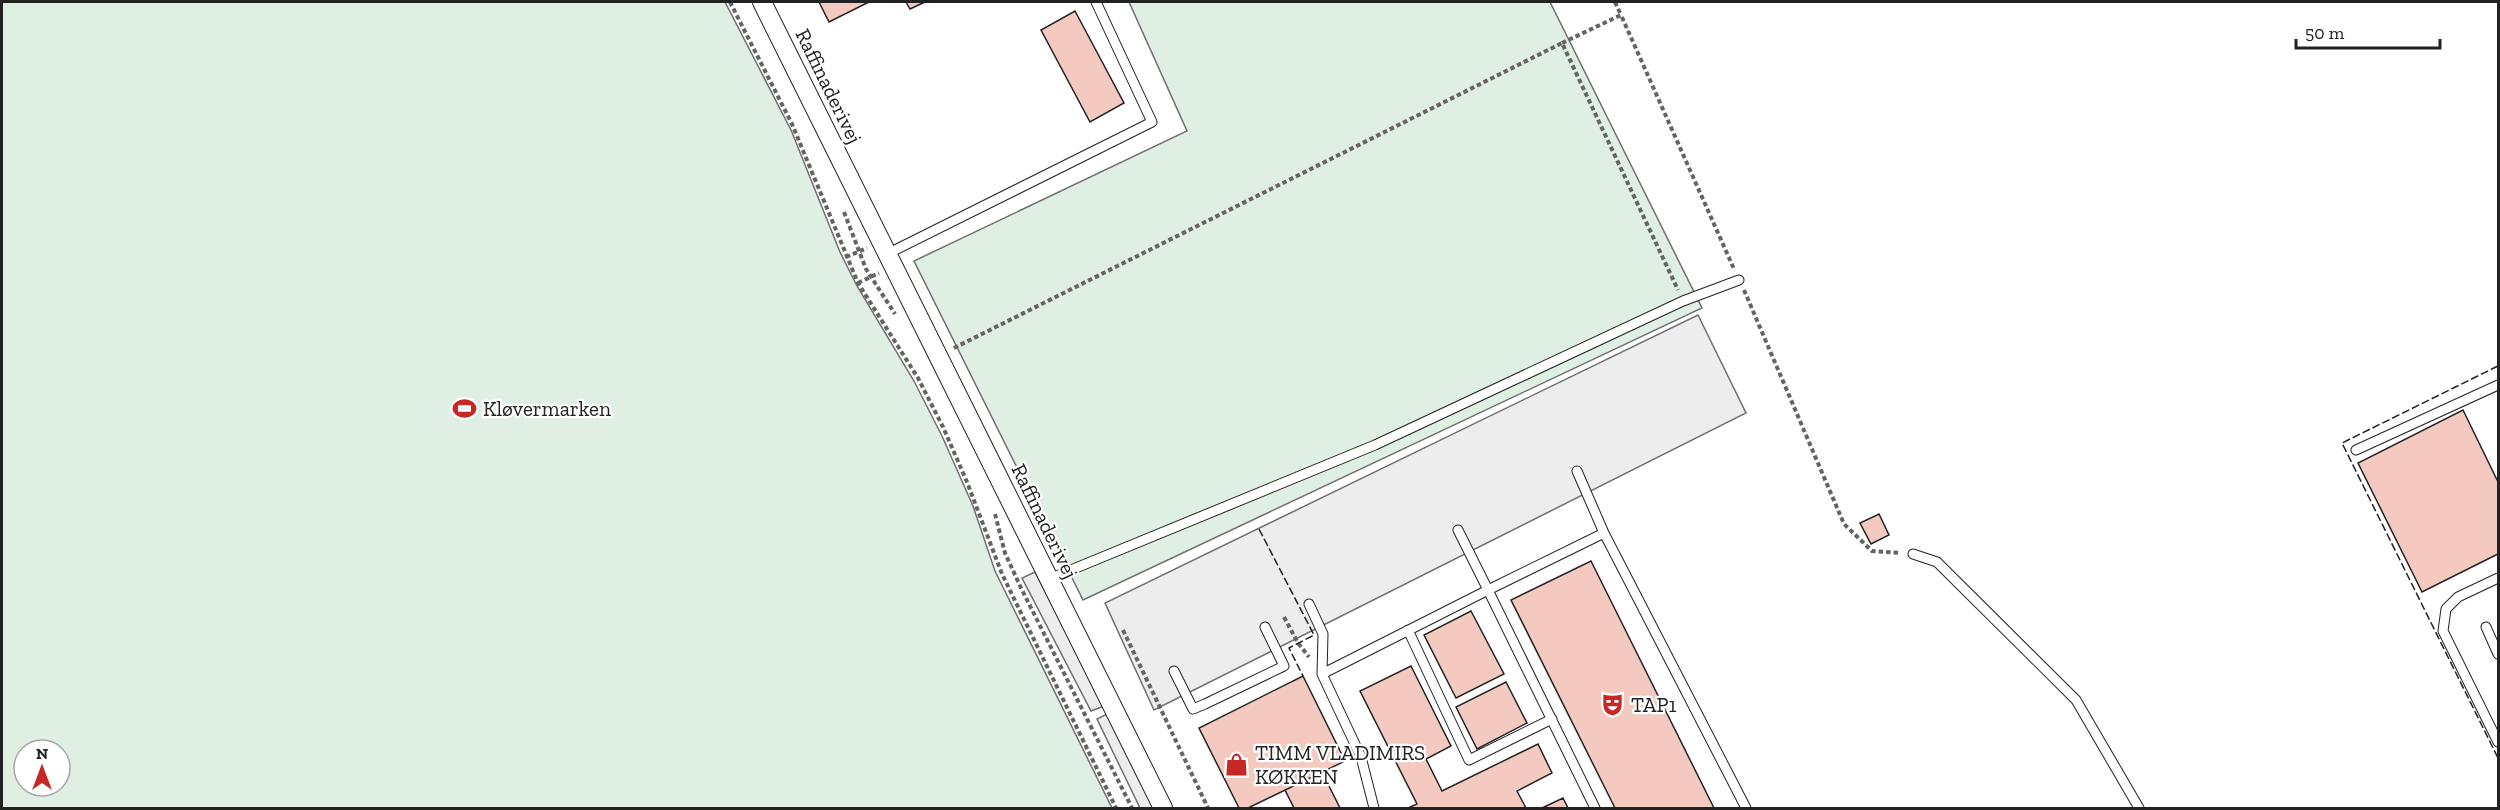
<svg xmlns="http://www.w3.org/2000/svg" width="2500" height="810" viewBox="0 0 2500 810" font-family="'Zilla Slab',serif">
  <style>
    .green { fill: #e0efe3; stroke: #6f6f6f; stroke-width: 1.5; fill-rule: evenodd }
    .parking { fill: #ededed; stroke: #6f6f6f; stroke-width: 1.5 }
    .building { fill: #f3c9c0; stroke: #222; stroke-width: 1.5 }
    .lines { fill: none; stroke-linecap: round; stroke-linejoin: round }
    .service-casing { stroke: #222; stroke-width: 11 }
    .minor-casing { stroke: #222; stroke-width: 20 }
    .path { stroke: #646464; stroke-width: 4; stroke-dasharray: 4.5 3; stroke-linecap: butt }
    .service { stroke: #fff; stroke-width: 9 }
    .minor { stroke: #fff; stroke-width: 18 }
    .fence { stroke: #222; stroke-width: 1.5; stroke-dasharray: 8 3; stroke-linecap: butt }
    .labels { text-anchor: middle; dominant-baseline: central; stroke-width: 4.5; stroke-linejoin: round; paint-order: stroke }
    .street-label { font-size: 21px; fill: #222; stroke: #fff }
    .poi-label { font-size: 21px; fill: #222; stroke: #fff; text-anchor: start }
  </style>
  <rect width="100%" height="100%" fill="#fff"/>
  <!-- green -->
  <path class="green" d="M2,2H725L791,130L840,252L857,286L914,381L942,436L973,506L995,571L1112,808H2ZM24,750H60V786H24Z
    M1129,2H1550L1702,308L1083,600L914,261L1187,131Z"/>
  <!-- parking -->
  <path class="parking" d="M1698,315L1746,413L1154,710L1105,603Z
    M1035,572L1104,706L1091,711L1022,578Z
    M1109,713L1154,808H1140L1097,719Z"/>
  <!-- building -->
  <path class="building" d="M819,2H869L829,22Z
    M906,2H925L910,9Z
    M1075,11L1124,103L1090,122L1041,30Z
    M2463,410L2498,482V554L2422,592L2358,463Z
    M1879,514L1889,535L1871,544L1860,523Z
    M1591,561L1714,808H1615L1511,600Z
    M1471,611L1504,674L1456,698L1424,635Z
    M1411,666L1451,746L1426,759L1442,791L1538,744L1552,773L1517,791L1526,808H1408L1417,804L1360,691Z
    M1303,676L1345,761L1248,808H1239L1199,728Z
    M1506,682L1527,723L1477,749L1456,707Z
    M1322,772L1340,808H1294L1285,790Z
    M1563,798L1568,808H1542Z"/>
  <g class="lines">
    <defs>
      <path id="service" d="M887,254L1152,122L1096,2
        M2356,450L2498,385
        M1577,471L1604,533
        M1458,530L1488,590L1604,533L1746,808
        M1913,554L1937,562L2076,700L2139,808
        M2498,578L2458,597L2446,609L2443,631L2498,742
        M1049,579L1375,445L1683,301L1739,280
        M1309,604L1323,634L1322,674L1361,757L1374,808
        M2486,627L2498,654
        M1408,630L1469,760L1552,719
        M1174,671L1193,709L1205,704L1284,666L1265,627
        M1322,674L1488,590L1595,808"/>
      <path id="minor" d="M762,2L1163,808"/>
    </defs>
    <!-- service casing -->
    <use href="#service" class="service-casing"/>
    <!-- minor casing -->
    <use href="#minor" class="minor-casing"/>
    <!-- path -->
    <path class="path" d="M730,2L792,124L858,283L918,378L943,427L967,482L1002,574L1116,808
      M1615,2L1621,15
      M1562,43L1621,15L1734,269
      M844,212L866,269L895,314
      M846,257L867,248
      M858,283L879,273
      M1744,290L1844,524L1872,551L1901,553
      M954,348L1562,43L1678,290
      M995,514L1005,553L1021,588L1132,808
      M1284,617L1298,643L1309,657
      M1123,630L1208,808"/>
    <!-- service -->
    <use href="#service" class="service"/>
    <!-- minor -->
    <use href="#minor" class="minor"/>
    <!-- fence -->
    <path class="fence" d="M2498,366L2342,443L2498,758
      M1259,529L1314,635L1289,648L1303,676"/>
  </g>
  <!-- icons -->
  <defs>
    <symbol id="stadium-bare" viewBox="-9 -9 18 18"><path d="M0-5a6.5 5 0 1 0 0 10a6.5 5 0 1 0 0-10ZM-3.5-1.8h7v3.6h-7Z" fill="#c62828" stroke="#fff" stroke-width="2.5" paint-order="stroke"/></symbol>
    <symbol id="theatre-bare" viewBox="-9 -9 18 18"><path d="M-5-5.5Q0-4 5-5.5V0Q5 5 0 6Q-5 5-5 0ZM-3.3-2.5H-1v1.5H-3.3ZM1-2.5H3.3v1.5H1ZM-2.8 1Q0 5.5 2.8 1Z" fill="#c62828" stroke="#fff" stroke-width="2.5" paint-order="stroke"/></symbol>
    <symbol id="shop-bare" viewBox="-9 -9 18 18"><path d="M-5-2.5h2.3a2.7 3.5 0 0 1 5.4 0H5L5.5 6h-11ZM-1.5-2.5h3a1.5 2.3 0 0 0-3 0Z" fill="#c62828" stroke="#fff" stroke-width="2.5" paint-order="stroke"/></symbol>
  </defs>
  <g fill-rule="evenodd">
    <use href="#stadium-bare" x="448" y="392" width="33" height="33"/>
    <use href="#theatre-bare" x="1596" y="688" width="33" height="33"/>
    <use href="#shop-bare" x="1220" y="748" width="33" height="33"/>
  </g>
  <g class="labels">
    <!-- street labels -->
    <g class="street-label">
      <text transform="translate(829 86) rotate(64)">Raffinaderivej</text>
      <text transform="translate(1045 521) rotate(64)">Raffinaderivej</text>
    </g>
    <!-- poi labels -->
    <g class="poi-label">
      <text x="483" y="408">Kløvermarken</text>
      <text x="1631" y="704">TAP1</text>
      <text x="1255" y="752">TIMM VLADIMIRS<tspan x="1255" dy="24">KØKKEN</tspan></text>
    </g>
  </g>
  <!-- border -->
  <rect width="2500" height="810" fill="none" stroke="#222222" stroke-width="6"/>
  <!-- north arrow -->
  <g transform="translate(42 768)"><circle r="28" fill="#ffffff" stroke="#a7a7a7" stroke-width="1.5"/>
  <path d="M0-4.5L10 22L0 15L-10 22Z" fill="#c62828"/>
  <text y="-9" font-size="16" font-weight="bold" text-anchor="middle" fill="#222222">N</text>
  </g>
  <!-- scale -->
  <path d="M2296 39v9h144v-9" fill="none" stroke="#222222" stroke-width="3"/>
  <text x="2305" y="39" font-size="18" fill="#222222" stroke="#ffffff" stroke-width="4.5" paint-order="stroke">50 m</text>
</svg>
